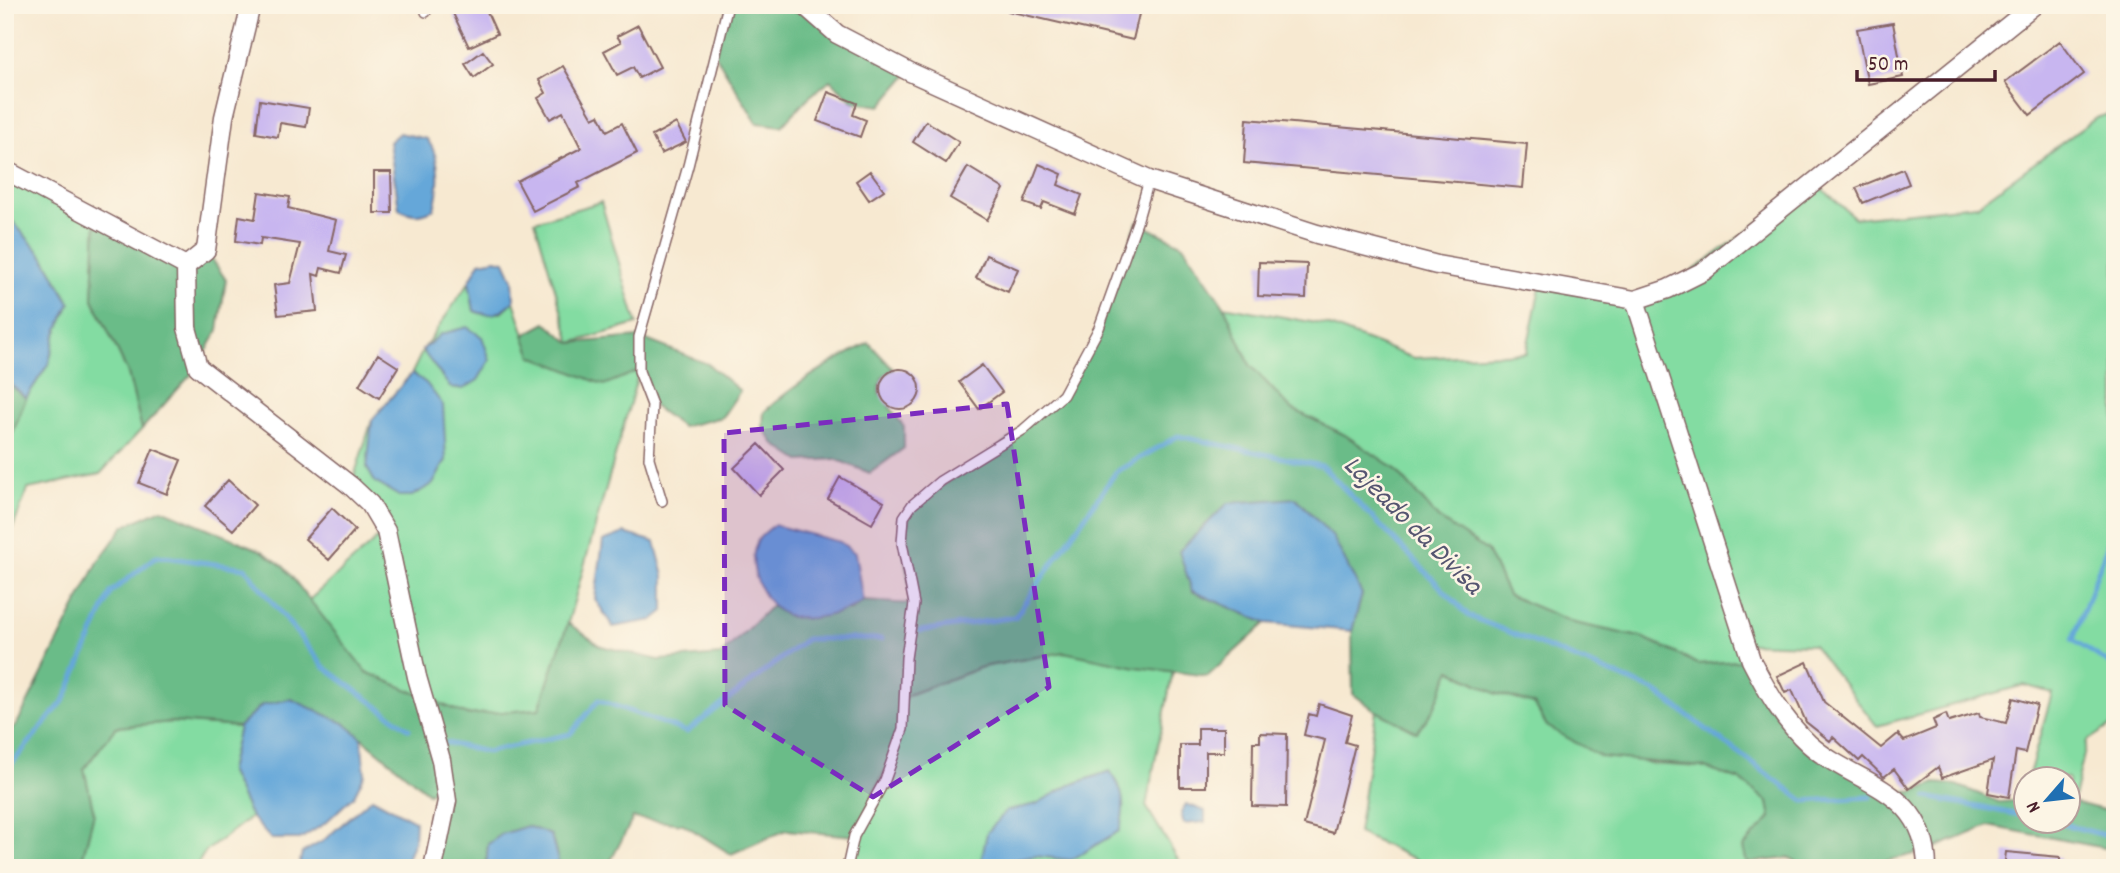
<svg xmlns="http://www.w3.org/2000/svg" width="2120" height="873" viewBox="0 0 2120 873" font-family="Dekko,sans-serif">
  <style>
    .green { fill: #83dca2; stroke: #667e66; stroke-width: 2 }
    .forest { fill: #6abc88; stroke: #5a6e5a; stroke-width: 2 }
    .water { fill: #65a7d9; stroke: #586382; stroke-width: 2 }
    .lines { fill: none; stroke-linecap: round; stroke-linejoin: round }
    .stream { stroke: #65a7d9; stroke-width: 5 }
    .building { fill: #c8b6f0 }
    .service-casing { stroke: #876665; stroke-width: 12 }
    .minor-casing { stroke: #876665; stroke-width: 21 }
    .service { stroke: #fff; stroke-width: 9 }
    .minor { stroke: #fff; stroke-width: 18 }
    .marked { fill: #7b2cbf; fill-opacity: 0.2; stroke: #7b2cbf; stroke-width: 5; stroke-dasharray: 14 9; stroke-linejoin: round }
    .labels { text-anchor: middle; dominant-baseline: central; stroke-width: 5; stroke-linejoin: round; paint-order: stroke }
    .water-label { font-size: 28px; font-style: italic; fill: #555571; stroke: #fcf5e5 }
  </style>
  <rect width="100%" height="100%" fill="#fcf5e5"/>
  <filter id="ink" filterUnits="userSpaceOnUse"><feTurbulence type="fractalNoise" baseFrequency=".0143" numOctaves="2"/><feDisplacementMap in="SourceGraphic" scale="14" xChannelSelector="R" yChannelSelector="G"/><feConvolveMatrix kernelMatrix="1 2 1 2 8 2 1 2 1" color-interpolation-filters="sRGB"/></filter>
  <filter id="wash" filterUnits="userSpaceOnUse"><feTurbulence type="fractalNoise" baseFrequency=".00686" numOctaves="4" result="noise"/><feDisplacementMap in="SourceGraphic" scale="28" xChannelSelector="R" yChannelSelector="G"/><feGaussianBlur stdDeviation="1.57" result="paint"/><feColorMatrix in="noise" values="0 0 0 0 0 0 0 0 0 0 0 0 0 0 0 0 0 1.4 0 .05"/><feComposite in="paint" operator="in"/></filter>
  <g filter="url(#wash)">
    <rect width="100%" height="100%" fill="#f7e9d1"/>
    <!-- green -->
    <path class="green" d="M2115,112V723L2087,741L2073,802H2068V778H2028L2052,693L2024,685L1877,726L1813,645L1746,643L1751,660L1698,664L1644,638L1574,623L1508,595L1487,551L1438,518L1394,468L1345,435L1290,408L1250,365L1224,306L1327,325L1413,358L1526,353L1541,283L1635,300L1668,289L1815,182L1855,218L1977,205L2096,118Z
      M5,170L96,218L93,299L128,373L142,429L100,474L28,489L5,548V453L26,398L49,363L55,336L70,303L43,256L5,213Z
      M601,202L637,324L571,343L535,221Z
      M469,282L474,311L501,313L514,301L532,356L639,371L568,623L539,709L467,715L366,672L309,600L386,531L351,486L372,420L412,373L423,350Z
      M1064,652L1173,671L1146,806L1183,868H847L905,696L982,667Z
      M1450,670L1495,693L1534,704L1547,726L1652,764L1702,767L1740,780L1768,802L1771,818L1743,847L1747,863L1742,868H1434L1358,833L1376,711L1417,732L1433,710Z
      M173,722L239,727L229,771L251,817L205,852L195,868H80L94,813L84,769L116,727Z"/>
    <!-- forest -->
    <path class="forest" d="M728,5H804L910,72L881,106L854,102L830,80L808,98L782,126L757,123L715,54Z
      M96,218L186,266L206,250L226,280L218,330L198,367L142,429L128,373L93,299Z
      M1137,222L1183,245L1224,306L1250,365L1290,408L1345,435L1394,468L1438,518L1487,551L1508,595L1574,623L1644,638L1698,664L1751,660L1809,745L1883,790L1912,792L1936,783L1957,785L1999,802L2025,800V820H2068V802H2073L2115,813V850L1989,826L1927,851L1858,868H1809L1790,858L1747,863L1743,847L1771,818L1768,802L1740,780L1702,767L1601,757L1547,726L1534,704L1495,693L1451,670L1433,710L1417,732L1376,711L1353,694L1352,631L1362,594L1192,591L1266,623L1208,676L1136,667L1064,652L982,667L905,696L895,749L854,836L786,830L731,854L683,824L633,818L607,868H560L551,835L488,844L486,868H433L444,786L428,793L344,723L262,705L239,727L173,722L116,727L84,769L94,813L80,868H5V735L17,724L98,562L124,526L162,509L262,551L284,567L366,672L467,715L539,709L568,623L601,646L659,660L721,655L771,606L789,616L851,610L863,601L913,604L902,543L912,505C962,471 1037,430 1071,380C1103,332 1118,275 1137,222Z
      M546,323L571,343L639,337L708,364L740,391L722,417L682,427L652,405L638,371L604,385L532,356L524,335Z
      M869,343L893,369L882,378L879,392L904,427V448L870,473L835,459L800,461L774,444L763,427L764,412C796,383 830,362 869,343Z
      M5,380L26,398L5,453Z"/>
    <!-- water -->
    <path class="water" d="M399,133L427,139C442,159 440,185 434,209C420,216 413,216 399,209L389,142Z
      M5,213L43,256L70,303L55,336L49,363L26,398L5,380Z
      M496,259L505,261L513,279L514,301C501,313 491,318 474,311L469,282L480,262Z
      M467,327L482,337L490,360L478,380L463,389L450,387L422,350L441,334Z
      M412,373L426,383L443,405L446,460L433,484L412,496H399L375,482L367,468L372,420Z
      M1296,498L1333,537L1362,594L1352,631L1266,623L1192,591L1179,551L1228,503Z
      M774,525L840,542L855,553L863,601C847,613 806,624 786,615C762,603 745,566 758,540C761,535 769,529 774,525Z
      M624,533L655,542L664,576V611L653,620L613,627L595,599L603,541Z
      M291,699L344,723L361,737L365,774L354,796L324,824L300,839H271L251,817L229,771L239,727L262,705Z
      M1110,771C1125,791 1126,808 1119,831L1071,860L1035,856L1005,862H981L987,833L1006,811L1036,804L1070,785Z
      M372,798L415,821L414,841L404,868H298L302,853L323,841Z
      M1186,804L1205,811V822L1184,824L1181,813Z
      M527,826L551,835L560,868H486L488,844L502,834Z"/>
    <g class="lines">
      <!-- stream -->
      <path class="stream" d="M2115,524L2073,640L2115,667
        M920,631L1015,617L1116,472L1178,436L1322,466L1469,616L1653,690L1804,801L1871,797
        M447,743L487,752L570,734L599,700L687,732L806,639H882
        M5,772L65,699L111,592L157,556L245,568L324,667L409,729
        M1927,797L2025,816
        M2048,820L2115,838"/>
    </g>
    <g id="blocks">
      <!-- building -->
      <path class="building" d="M449,5H484L497,34L469,47Z
        M1008,5H1141L1133,40L1008,11Z
        M1893,23L1903,77L1868,84L1857,29Z
        M638,25L660,67L639,78L633,67L617,75L604,51L621,42L617,36Z
        M2060,41L2084,74L2030,115L2005,82Z
        M483,51L493,64L474,78L465,64Z
        M563,66L593,118L599,115L607,131L622,123L637,153L578,183L580,187L533,211L517,181L581,148L563,112L550,119L538,98L546,93L539,80Z
        M828,92L857,103L853,115L866,120L860,137L817,121Z
        M260,100L309,108L306,127L280,123L278,137L256,133Z
        M1247,119L1527,144L1523,188L1244,163Z
        M926,121L959,142L946,163L913,142Z
        M676,123L686,142L661,154L652,136Z
        M1039,164L1062,174L1058,185L1082,195L1075,214L1044,202L1041,209L1024,203Z
        M968,167L1004,189L987,220L950,198Z
        M1903,169L1909,184L1863,203L1856,188Z
        M870,171L884,190L869,200L856,181Z
        M374,172H391L392,213H374Z
        M259,192L290,197L288,208L336,220L329,251L346,255L341,273L321,268L319,276L313,274L317,311L278,315L274,285L290,283L300,244L261,238L260,245L236,241L239,216L255,219Z
        M986,255L1018,269L1008,292L976,278Z
        M1259,262L1307,264L1306,298L1258,296Z
        M378,354L398,367L379,398L359,385Z
        M982,365L1002,392L979,409L959,382Z
        M880 389a20 20 0 1 1 40 0a20 20 0 1 1-40 0Z
        M759,444L784,470L759,495L734,468Z
        M153,449L181,460L167,494L139,483Z
        M840,477L884,502L872,524L828,499Z
        M228,480L255,505L233,530L205,506Z
        M332,508L355,530L329,560L305,539Z
        M1807,662L1824,702L1881,748L1898,734L1904,741L1936,728L1933,720L1946,714L1949,722L1979,713L1980,717L2006,723L2013,698L2037,705L2025,753L2016,751L2009,797L1988,793L1993,760L1942,778L1938,767L1909,789L1894,769L1884,777L1863,757L1859,761L1833,737L1830,741L1806,722L1792,690L1785,693L1777,676Z
        M1319,704L1352,715L1345,742L1355,745L1333,833L1304,825L1325,740L1304,735L1309,714L1316,716Z
        M1198,728H1224V752H1206V787H1180V745H1198Z
        M1260,733L1287,734L1286,807L1252,806L1253,742H1260Z
        M2006,852L2060,857V868H2004Z"/>
    </g>
  </g>
  <g filter="url(#ink)">
    <use href="#blocks" fill-opacity="0" stroke="#876665" stroke-width="2"/>
    <g class="lines">
      <defs>
        <path id="service" d="M426,12V5
          M662,501L649,458L652,405L639,371V337L688,166L728,5
          M847,868L854,836L885,780L903,729L906,658L914,604L902,543L904,517L912,505L940,481L1023,430L1063,395L1099,328L1137,222L1149,180"/>
        <path id="minor" d="M251,5L224,117L206,250L186,266L187,328L198,367L351,486L370,504L386,531L417,677L441,760L447,801L433,868
          M804,5L837,34L910,72L1149,180L1317,234L1437,265L1635,300L1668,289L1704,271L2034,5
          M5,170L186,266
          M1635,300L1751,660C1767,691 1783,720 1809,744C1856,786 1926,787 1927,868"/>
      </defs>
      <!-- service casing -->
      <use href="#service" class="service-casing"/>
      <!-- minor casing -->
      <use href="#minor" class="minor-casing"/>
      <!-- service -->
      <use href="#service" class="service"/>
      <!-- minor -->
      <use href="#minor" class="minor"/>
    </g>
  </g>
  <!-- marked area -->
  <path class="marked" d="M1007,404L1049,687L873,797L725,705L724,433Z"/>
  <g class="labels">
    <!-- water labels -->
    <g class="water-label">
      <text transform="translate(1411 527) rotate(45)">Lajeado da Divisa</text>
    </g>
  </g>
  <!-- margin -->
  <rect width="2120" height="873" fill="none" stroke="#fcf5e5" stroke-width="28"/>
  <!-- north arrow -->
  <g transform="translate(2047 800) rotate(242)"><circle r="33" fill="#fcf5e5" stroke="#b59f9b" stroke-width="2"/>
  <path d="M0-5L12 26L0 18L-12 26Z" fill="#1f6fb2"/>
  <text y="-10" font-size="19" font-weight="bold" text-anchor="middle" fill="#4a1f2b">N</text>
  </g>
  <!-- scale -->
  <path d="M1857 70v10h138v-10" fill="none" stroke="#4a1f2b" stroke-width="3.5"/>
  <text x="1868" y="70" font-size="21" fill="#4a1f2b" stroke="#fcf5e5" stroke-width="5" paint-order="stroke">50 m</text>
</svg>
